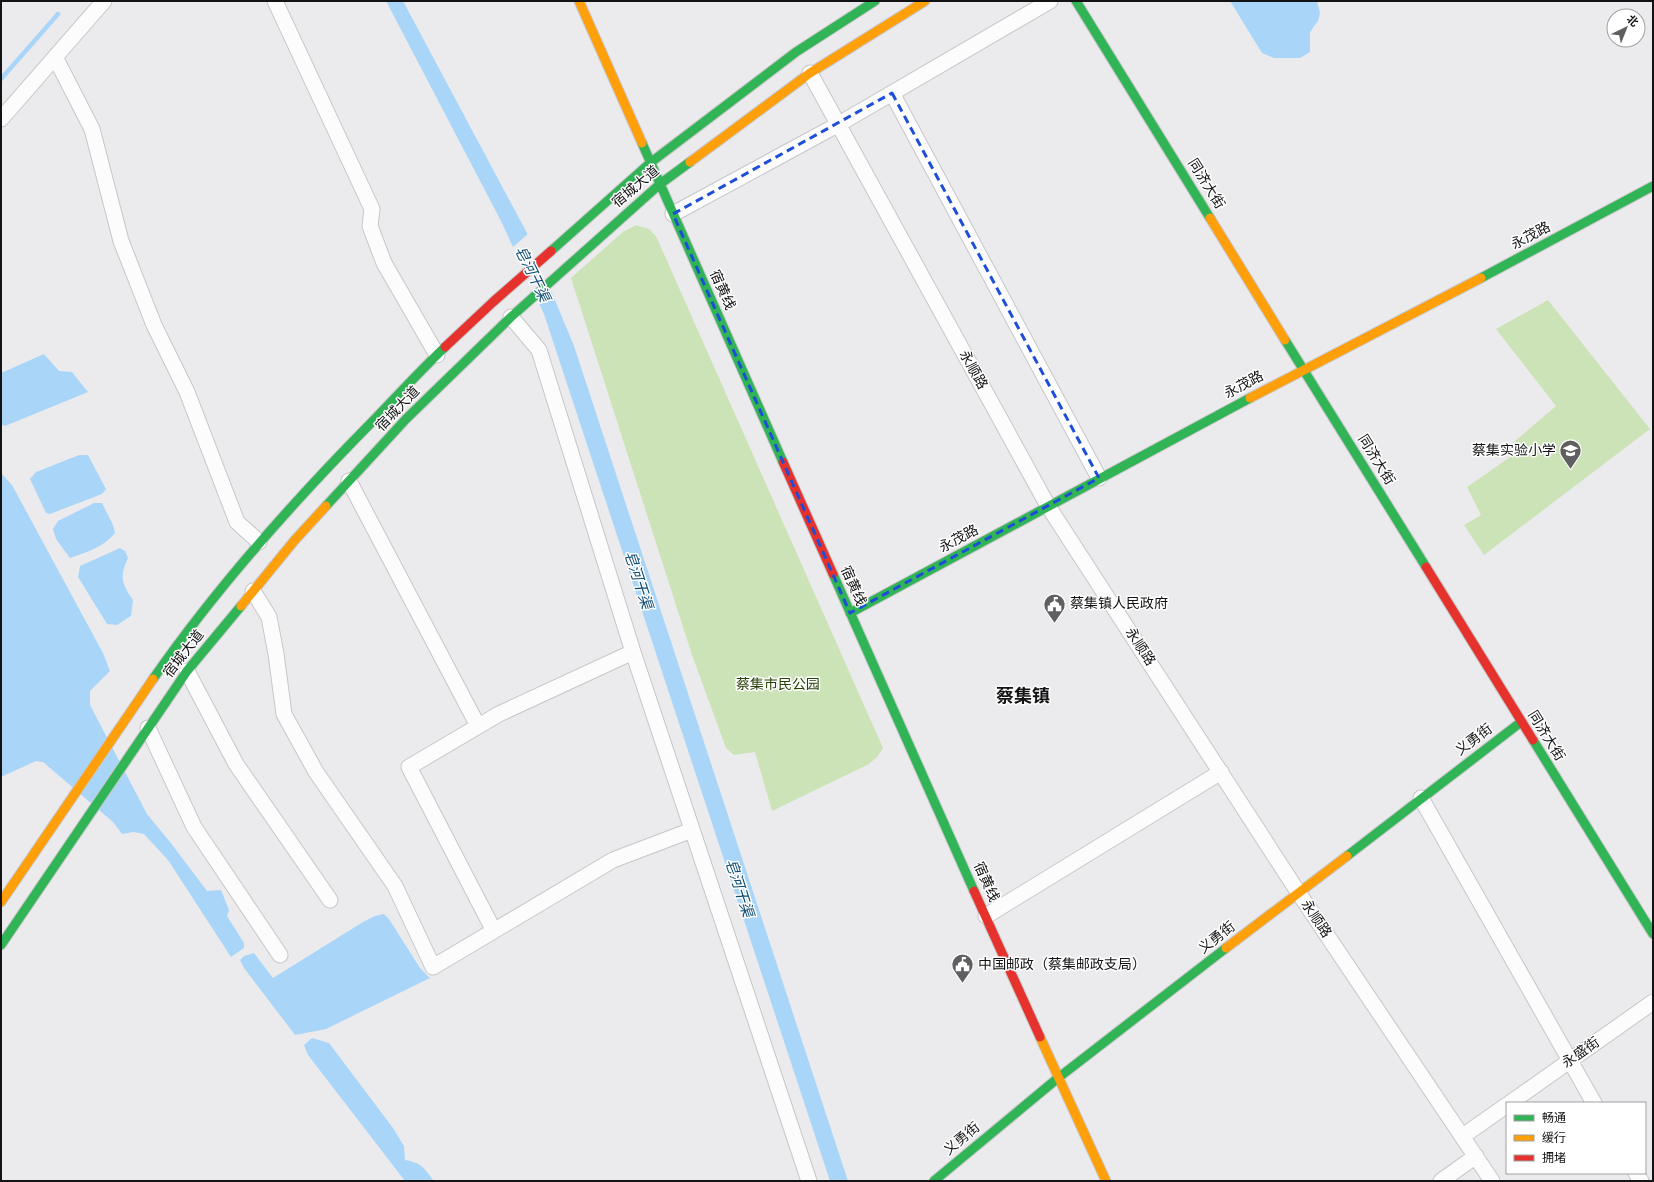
<svg xmlns="http://www.w3.org/2000/svg" width="1654" height="1182" viewBox="0 0 1654 1182" font-family="'Source Sans 3','Noto Sans SC',sans-serif">
  <style>
    .green { fill: #cbe3b7 }
    .water { fill: #a9d6f8 }
    .pier { fill: #ebebed }
    .lines { fill: none; stroke-linecap: round; stroke-linejoin: round }
    .stream { stroke: #a9d6f8; stroke-width: 4.5 }
    .street-casing { stroke: #c7c6c8; stroke-width: 17 }
    .fast-casing { stroke: #c7c6c8; stroke-width: 11 }
    .slow-casing { stroke: #c7c6c8; stroke-width: 11 }
    .jam-casing { stroke: #c7c6c8; stroke-width: 11 }
    .street { stroke: #fcfcfc; stroke-width: 15 }
    .fast { stroke: #30b455; stroke-width: 9 }
    .slow { stroke: #ff9f0a; stroke-width: 9 }
    .jam { stroke: #e5322d; stroke-width: 9 }
    .marked { fill: none; stroke: #1d4ed8; stroke-width: 3; stroke-dasharray: 8 5; stroke-linejoin: round }
    .labels { text-anchor: middle; dominant-baseline: central; stroke-width: 3; stroke-linejoin: round; paint-order: stroke }
    .street-label { font-size: 14px; fill: #131214; stroke: #fff }
    .poi-label { font-size: 14px; fill: #131214; stroke: #fff; text-anchor: start }
    .park-label { font-size: 14px; fill: #274206; stroke: #fff }
    .water-label { font-size: 15px; font-style: italic; fill: #0d4c73; stroke: #fff }
    .district-label { font-size: 18px; font-weight: bold; fill: #131214; stroke: #fff }
  </style>
  <rect width="100%" height="100%" fill="#ebebed"/>
  <!-- green -->
  <path class="green" d="M636,225L649,229L656,236L883,748L877,757L869,764L772,811L755,752L734,755L726,748L692,655L571,278L623,232Z
    M1548,300L1650,429L1484,555L1464,525L1481,515L1467,487L1513,455L1508,447L1556,406L1496,329Z"/>
  <!-- water -->
  <path class="water" d="M386,1H403L527,233L574,346L848,1181H830L544,314L501,221Z
    M1230,1H1317L1320,13L1318,21L1310,32V52L1300,58H1274L1262,53Z
    M44,354L59,371L72,372L88,392L5,426L1,424V373Z
    M79,455H88L106,489L102,494L50,514L46,513L30,479L36,472Z
    M1,473L12,485L103,653L110,671L90,691V705L147,814L170,842L207,891L221,890L229,910L227,916L244,943V948L231,957L168,860L144,834L134,832L122,834L113,822L43,762L36,761L1,777Z
    M94,503H102L113,525L115,533C104,547 87,552 70,558L56,539L53,529L58,521Z
    M120,548L125,551L128,558C119,577 122,584 133,600L131,616L117,625L107,624L78,577L80,566Z
    M384,914L389,919L420,968L430,978L326,1029L295,1035L244,968L240,960L244,956L254,953L273,978L363,922L375,916Z
    M312,1038L329,1043L393,1128L404,1146L405,1160C422,1163 424,1168 434,1181H405L308,1055L304,1045Z"/>
  <!-- pier -->
  <path class="pier" d="M529,233L553,289L537,304L512,248Z"/>
  <g class="lines">
    <!-- stream -->
    <path class="stream" d="M1,79L58,14"/>
    <defs>
      <path id="street" d="M275,1L372,209L370,226L384,263L437,355
        M55,57L92,129L121,241L154,325L187,392L237,522L259,542
        M810,73L1048,506L1298,892L1492,1181
        M892,93L1099,478
        M1,119L104,1
        M673,214L839,124L1050,1
        M511,317L539,350L633,652L809,1181
        M349,481L478,726
        M253,591L269,617L276,654L284,714L316,772L395,886L433,967L613,860L692,830
        M187,671L236,764L330,900
        M148,728L194,827L280,955
        M1421,798L1594,1103
        M986,916L1221,772
        M494,931L409,767L499,714L633,652
        M1510,1103L1653,1002
        M1463,1136L1507,1105
        M1636,1173L1641,1181
        M1441,1181L1476,1156"/>
      <path id="fast" d="M1076,1L1210,218
        M642,143L783,462
        M551,251L650,163L796,52L875,1
        M1481,278L1653,186
        M1285,340L1426,567
        M326,506L406,419L511,317L660,184L690,162
        M833,574L974,891
        M850,613L1250,398
        M153,679C217,587 292,503 371,423C396,397 420,371 445,347
        M1533,740L1653,934
        M1347,856L1521,722
        M1,945L187,671L241,606
        M934,1181L1058,1078L1226,948"/>
      <path id="slow" d="M579,1L642,143
        M690,162L810,73L925,1
        M1210,218L1285,340
        M1250,398L1481,278
        M241,606L294,541L326,506
        M1,902L153,679
        M1226,948L1347,856
        M1040,1037L1106,1181"/>
      <path id="jam" d="M445,347L493,302L551,251
        M783,462L833,574
        M1426,567L1533,740
        M974,891L1040,1037"/>
    </defs>
    <!-- street casing -->
    <use href="#street" class="street-casing"/>
    <!-- fast casing -->
    <use href="#fast" class="fast-casing"/>
    <!-- slow casing -->
    <use href="#slow" class="slow-casing"/>
    <!-- jam casing -->
    <use href="#jam" class="jam-casing"/>
    <!-- street -->
    <use href="#street" class="street"/>
    <!-- fast -->
    <use href="#fast" class="fast"/>
    <!-- slow -->
    <use href="#slow" class="slow"/>
    <!-- jam -->
    <use href="#jam" class="jam"/>
  </g>
  <!-- marked area -->
  <path class="marked" d="M892,93L1099,478L850,613L673,214Z"/>
  <!-- icons -->
  <defs>
    <symbol id="school-pin" viewBox="-11 -11 22 30"><path d="M0 17L-7.5 6A9.5 9.5 0 1 1 7.5 6Z" fill="#5f5e60" stroke="#fff"/><path d="M0-5L7-2L0 1L-7-2ZM-4 1L0 2.5L4 1V4Q0 6-4 4Z" fill="#fff"/></symbol>
    <symbol id="civic-pin" viewBox="-11 -11 22 30"><path d="M0 17L-7.5 6A9.5 9.5 0 1 1 7.5 6Z" fill="#5f5e60" stroke="#fff"/><path d="M-.6-6.5H3V-4.5H.6V-3L4-1V1h2V6H-6V1h2V-1L-.6-3ZM-1.2 2.5V6h2.4V2.5Z" fill="#fff"/></symbol>
  </defs>
  <g fill-rule="evenodd">
    <use href="#school-pin" x="1558" y="438" width="25" height="34"/>
    <use href="#civic-pin" x="1042" y="592" width="25" height="34"/>
    <use href="#civic-pin" x="950" y="952" width="25" height="34"/>
  </g>
  <g class="labels">
    <!-- street labels -->
    <g class="street-label">
      <text transform="translate(1206 184) rotate(58)">同济大街</text>
      <text transform="translate(636 187) rotate(-40)">宿城大道</text>
      <text transform="translate(1531 236) rotate(-28)">永茂路</text>
      <text transform="translate(722 290) rotate(66)">宿黄线</text>
      <text transform="translate(973 370) rotate(61)">永顺路</text>
      <text transform="translate(1244 385) rotate(-28)">永茂路</text>
      <text transform="translate(398 409) rotate(-46)">宿城大道</text>
      <text transform="translate(1376 460) rotate(58)">同济大街</text>
      <text transform="translate(959 539) rotate(-28)">永茂路</text>
      <text transform="translate(853 586) rotate(66)">宿黄线</text>
      <text transform="translate(1140 647) rotate(57)">永顺路</text>
      <text transform="translate(184 654) rotate(-52)">宿城大道</text>
      <text transform="translate(1546 736) rotate(58)">同济大街</text>
      <text transform="translate(1474 740) rotate(-37)">义勇街</text>
      <text transform="translate(986 882) rotate(66)">宿黄线</text>
      <text transform="translate(1316 919) rotate(56)">永顺路</text>
      <text transform="translate(1217 938) rotate(-38)">义勇街</text>
      <text transform="translate(1581 1053) rotate(-35)">永盛街</text>
      <text transform="translate(962 1139) rotate(-40)">义勇街</text>
    </g>
    <!-- poi labels -->
    <g class="poi-label">
      <text x="1556" y="451" text-anchor="end">蔡集实验小学</text>
      <text x="1070" y="604">蔡集镇人民政府</text>
      <text x="978" y="965">中国邮政（蔡集邮政支局）</text>
    </g>
    <!-- park labels -->
    <g class="park-label">
      <text x="778" y="685">蔡集市民公园</text>
    </g>
    <!-- water labels -->
    <g class="water-label">
      <text transform="translate(532 274) rotate(64)">皂河干渠</text>
      <text transform="translate(638 580) rotate(72)">皂河干渠</text>
      <text transform="translate(739 888) rotate(72)">皂河干渠</text>
    </g>
    <!-- district labels -->
    <g class="district-label">
      <text x="1023" y="696">蔡集镇</text>
    </g>
  </g>
  <!-- border -->
  <rect width="1654" height="1182" fill="none" stroke="#131214" stroke-width="4"/>
  <!-- legend -->
  <rect x="1506" y="1102" width="140" height="72" fill="#ffffff" stroke="#a1a0a1"/>
  <rect x="1514" y="1115" width="20" height="6" fill="#30b455" stroke="#a1a0a1"/>
  <text x="1542" y="1122" font-size="12" fill="#131214">畅通</text>
  <rect x="1514" y="1135" width="20" height="6" fill="#ff9f0a" stroke="#a1a0a1"/>
  <text x="1542" y="1142" font-size="12" fill="#131214">缓行</text>
  <rect x="1514" y="1155" width="20" height="6" fill="#e5322d" stroke="#a1a0a1"/>
  <text x="1542" y="1162" font-size="12" fill="#131214">拥堵</text>
  <!-- north arrow -->
  <g transform="translate(1626 28) rotate(43)"><circle r="19" fill="#ffffff" stroke="#a1a0a1"/>
  <path d="M0-3L7 15L0 10L-7 15Z" fill="#5f5e60"/>
  <text y="-6" font-size="11" font-weight="bold" text-anchor="middle" fill="#131214">北</text>
  </g>
</svg>
